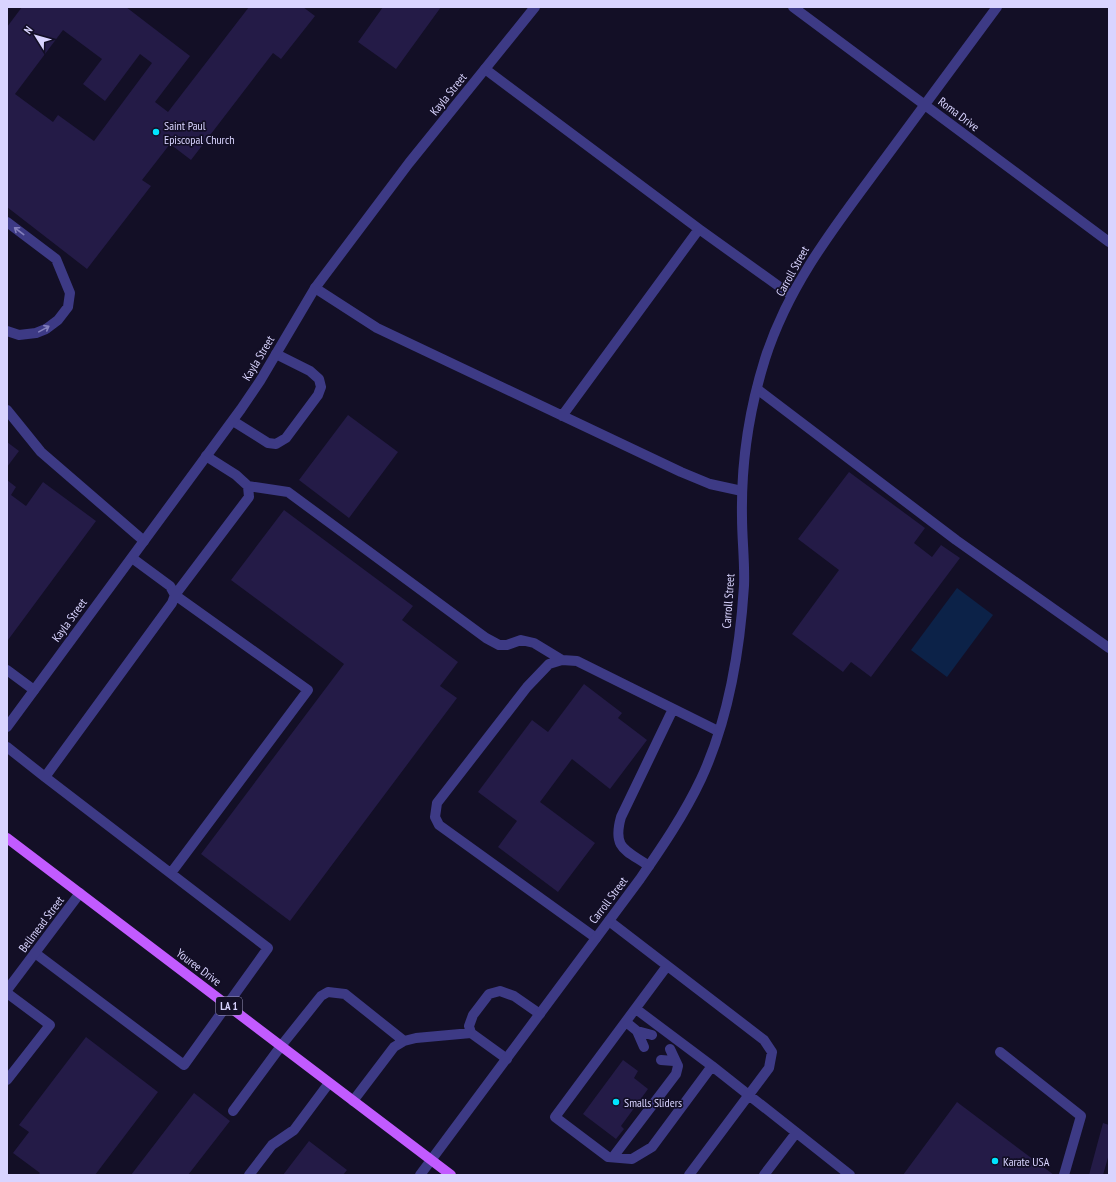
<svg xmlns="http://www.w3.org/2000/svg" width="1116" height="1182" viewBox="0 0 1116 1182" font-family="'PT Sans Narrow',sans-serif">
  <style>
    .water { fill: #0c2248 }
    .building { fill: #241b47; fill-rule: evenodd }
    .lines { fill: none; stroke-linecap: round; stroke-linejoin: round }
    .service { stroke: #3d3a85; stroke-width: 10 }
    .minor { stroke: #3d3a85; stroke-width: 10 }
    .primary { stroke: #c25bff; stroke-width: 10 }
    .oneway { stroke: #837fbc }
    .poi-dot { fill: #00e5ff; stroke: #130f26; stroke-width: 1.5 }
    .labels { text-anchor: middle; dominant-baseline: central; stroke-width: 3.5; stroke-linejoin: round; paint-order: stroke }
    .shield { fill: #130f26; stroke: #9e99be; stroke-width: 1 }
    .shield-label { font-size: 11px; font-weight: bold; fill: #d9d4ff }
    .street-label { font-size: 12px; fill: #d9d4ff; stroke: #130f26 }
    .poi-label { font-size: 12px; fill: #d9d4ff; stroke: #130f26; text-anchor: start }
  </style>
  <rect width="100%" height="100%" fill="#130f26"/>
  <!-- water -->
  <path class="water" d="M957,588L993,615L947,677L911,650Z"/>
  <!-- building -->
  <path class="building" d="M22,7H126L190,56L155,102L168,112L249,7H303L315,16L281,59L273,53L191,160L170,144L142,180L151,186L87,269L7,207V27ZM63,30L102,59L83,84L105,101L140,54L152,63L94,141L58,115L53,122L15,94Z
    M383,7H441L396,69L358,42Z
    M348,415L398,452L349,518L299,480Z
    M7,442L19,451L7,467Z
    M849,472L925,528L914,543L932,557L941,545L960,558L871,677L851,662L843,672L792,634L839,570L798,539Z
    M7,480L16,487L11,495L26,506L43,482L96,521L8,640Z
    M284,510L413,606L402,620L458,662L440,686L457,698L290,921L201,854L344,664L231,580Z
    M584,684L622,713L618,718L647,740L610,789L572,759L540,802L595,843L558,892L498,847L517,821L478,792L532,720L548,732Z
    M86,1037L158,1092L95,1175H38L40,1173L13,1153L29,1132L19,1125Z
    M623,1060L638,1071L634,1078L648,1089L621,1126L624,1129L616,1139L583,1114Z
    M194,1093L230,1121L188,1175H131Z
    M957,1102L1018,1148L1054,1175H903Z
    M1103,1123L1109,1125V1154L1103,1175H1089Z
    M309,1141L347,1170L343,1175H283Z"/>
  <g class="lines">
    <!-- service -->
    <path class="service" d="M485,69L699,229
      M7,222L56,259L70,293L68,307L58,320L46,329L36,333L19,335L7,331
      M315,288L377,328L681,472L710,484L742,491
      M757,389L956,540L1109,648
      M7,410L41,452L144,541
      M562,416L699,229L791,295
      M233,421L268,443L276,444L286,438L318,395L321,387L319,379L310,371L276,354
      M248,486L288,492L486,638L499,645H507L521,640L534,643L562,660
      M7,670L34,690
      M7,747L45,777L172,603L175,595L170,586L132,558
      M649,866C626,850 612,849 621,817L673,709
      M171,873L308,690L175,595L249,497L248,486L236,475L206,456
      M609,921L764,1040L772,1052L769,1068L689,1175
      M596,938L439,825L435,817L437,803L527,687L549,664L562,660L577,661L718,731
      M35,953L184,1065L268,948L45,777
      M667,966L555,1117L608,1157L632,1159L652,1147L712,1066L850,1175
      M7,993L50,1025L7,1080
      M636,1009L712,1066
      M626,1022L637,1031L652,1035
      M637,1031L644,1047
      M1000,1052L1081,1116L1064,1175
      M507,1059L471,1033L469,1026L473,1015L489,994L500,991L514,996L540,1014
      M661,1060L674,1061
      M353,1101L394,1047L404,1041L416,1038L471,1033
      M233,1111L281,1046L321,996L328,992L345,994L404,1041
      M613,1157L676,1074L678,1066L670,1049
      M249,1175L272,1145L294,1130L329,1083
      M764,1175L796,1133"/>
    <!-- minor -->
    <path class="minor" d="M793,7L1109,242
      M7,727L241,409L260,381L315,288L409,163L535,7
      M7,990L80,893
      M420,1175L640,879C662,847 684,815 701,779C728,721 740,649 744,586C745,563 742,540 742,517C741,464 749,410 765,359C789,284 835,226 881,164C920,111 959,59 997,7"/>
    <!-- primary -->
    <path class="primary" d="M7,838L451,1175"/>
  </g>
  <!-- one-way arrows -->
  <defs><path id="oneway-shaft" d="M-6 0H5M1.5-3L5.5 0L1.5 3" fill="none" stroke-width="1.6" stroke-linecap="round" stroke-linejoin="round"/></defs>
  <g class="oneway">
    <use href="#oneway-shaft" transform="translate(19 231) rotate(-143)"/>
    <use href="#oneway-shaft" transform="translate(44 329) rotate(-29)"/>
  </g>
  <!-- markers -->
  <g class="poi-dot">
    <circle cx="156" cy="132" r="4"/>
    <circle cx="616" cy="1102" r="4"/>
    <circle cx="995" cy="1161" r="4"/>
  </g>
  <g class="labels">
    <!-- shield labels -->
    <rect class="shield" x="216" y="997" width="26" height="18" rx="3"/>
    <g class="shield-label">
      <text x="229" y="1006">LA 1</text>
    </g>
    <!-- street labels -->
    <g class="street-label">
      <text transform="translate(448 94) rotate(-51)">Kayla Street</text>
      <text transform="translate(959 114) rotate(37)">Roma Drive</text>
      <text transform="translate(792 271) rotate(-61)">Carroll Street</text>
      <text transform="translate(258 358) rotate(-59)">Kayla Street</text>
      <text transform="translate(728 601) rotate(-86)">Carroll Street</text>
      <text transform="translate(69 620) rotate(-54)">Kayla Street</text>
      <text transform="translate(608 900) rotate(-53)">Carroll Street</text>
      <text transform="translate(41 924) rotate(-53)">Bellmead Street</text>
      <text transform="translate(199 967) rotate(37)">Youree Drive</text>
    </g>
    <!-- poi labels -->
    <g class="poi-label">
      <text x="164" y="125">Saint Paul<tspan x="164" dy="14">Episcopal Church</tspan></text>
      <text x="624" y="1102">Smalls Sliders</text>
      <text x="1003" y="1161">Karate USA</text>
    </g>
  </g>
  <!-- border -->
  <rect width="1116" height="1182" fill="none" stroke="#d9d4ff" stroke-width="16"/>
  <!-- north arrow -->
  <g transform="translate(36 36) rotate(307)" stroke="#130f26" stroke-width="3" paint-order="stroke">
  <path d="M0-3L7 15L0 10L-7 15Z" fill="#d9d4ff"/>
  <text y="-6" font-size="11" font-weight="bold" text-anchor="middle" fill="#d9d4ff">N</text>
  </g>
</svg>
